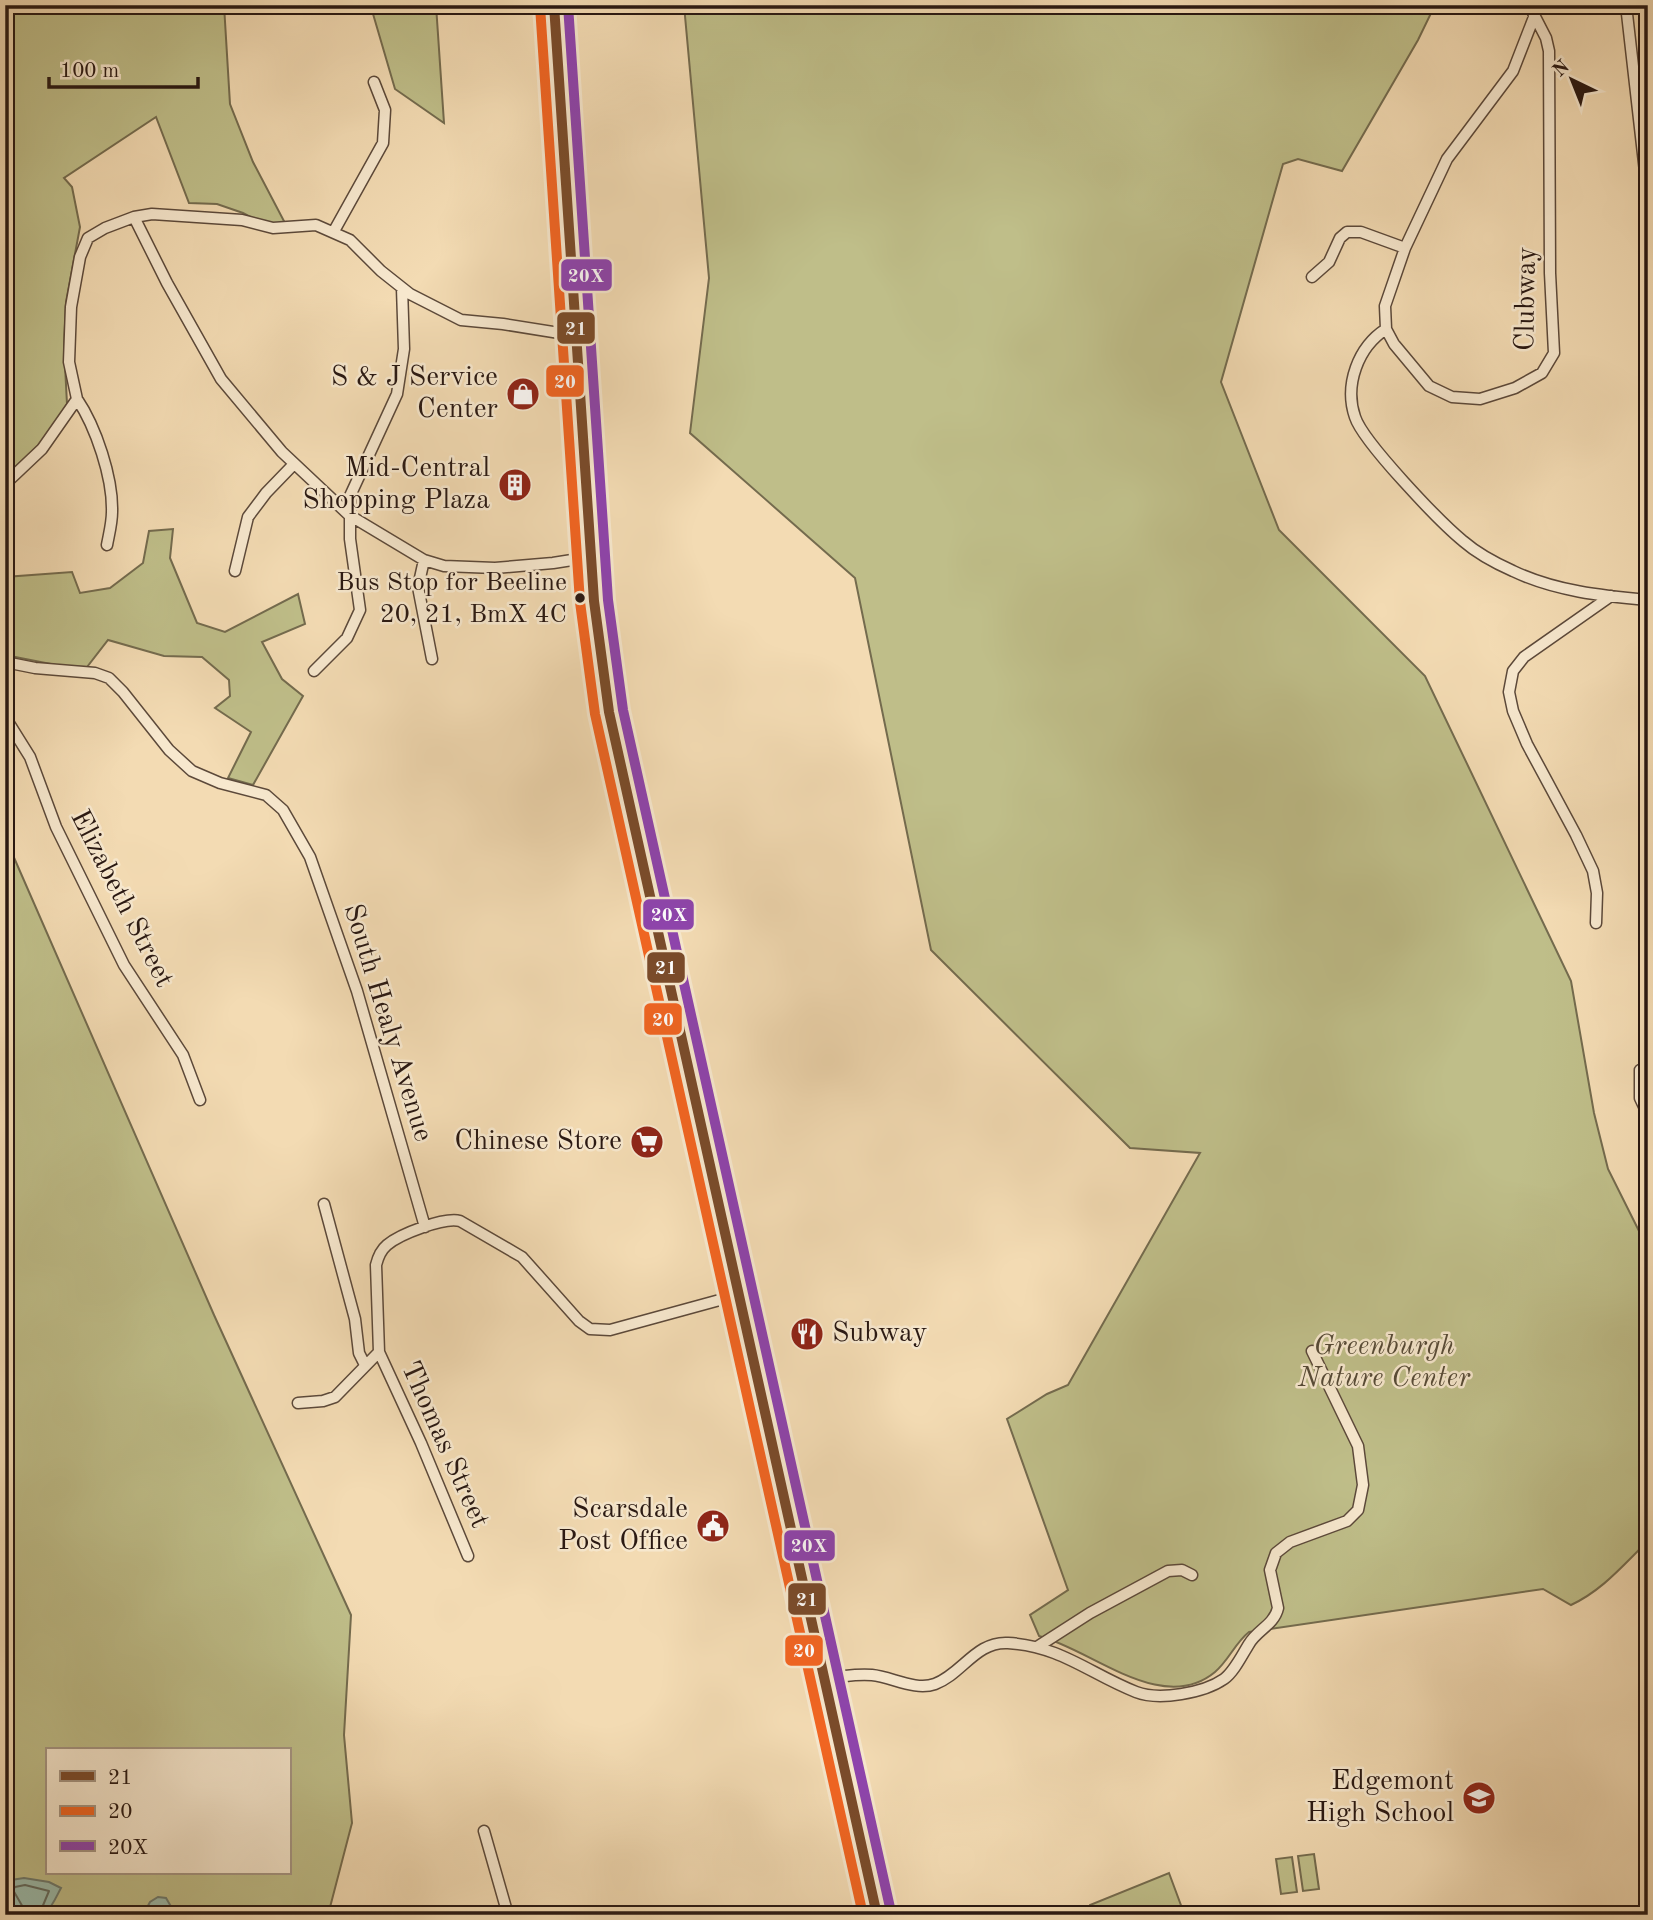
<svg xmlns="http://www.w3.org/2000/svg" width="1653" height="1920" viewBox="0 0 1653 1920" font-family="'Old Standard TT',serif">
  <style>
    .green { fill: #bfbe89; stroke: #746b4e; stroke-width: 2; fill-rule: evenodd }
    .water { fill: #9bbbab; stroke: #6d7a6e; stroke-width: 2 }
    .lines { fill: none; stroke-linecap: round; stroke-linejoin: round }
    .shore { stroke: #626a5e; stroke-width: 2 }
    .minor-casing { stroke: #5c493a; stroke-width: 13 }
    .primary-casing { stroke: #291812; stroke-width: 20 }
    .minor { stroke: #f7e8ce; stroke-width: 10 }
    .primary { stroke: #eabe7a; stroke-width: 18 }
    .bus-1-casing { stroke: #f7e8ce; stroke-width: 16 }
    .bus-2-casing { stroke: #f7e8ce; stroke-width: 16 }
    .bus-3-casing { stroke: #f7e8ce; stroke-width: 16 }
    .bus-1 { stroke: #7a4b2a; stroke-width: 10 }
    .bus-2 { stroke: #f26522; stroke-width: 10 }
    .bus-3 { stroke: #8e44ad; stroke-width: 10 }
    .bus-dot { fill: #291812; stroke: #f7e8ce; stroke-width: 2.5 }
    .labels { text-anchor: middle; dominant-baseline: central; stroke-width: 5; stroke-linejoin: round; paint-order: stroke }
    .bus-label { font-size: 26px; fill: #291812; stroke: #f7e8ce; text-anchor: end }
    .street-label { font-size: 28px; fill: #291812; stroke: #f7e8ce }
    .poi-label { font-size: 28px; fill: #291812; stroke: #f7e8ce; text-anchor: end }
    .park-label { font-size: 28px; font-style: italic; fill: #564a36; stroke: #f7e8ce }
    .line-badge { stroke: #f7e8ce; stroke-width: 2.5 }
    .badge-label { font-size: 19px; text-anchor: middle; font-weight: bold; fill: #fff }
  </style>
  <rect width="100%" height="100%" fill="#f3dbb3"/>
  <filter id="stains"><feTurbulence type="fractalNoise" baseFrequency=".00286" numOctaves="4"/><feColorMatrix values="0 0 0 0 .2 0 0 0 0 .09 0 0 0 0 .02 0 0 0 .5 -.17"/></filter>
  <radialGradient id="worn" r=".72"><stop offset=".6" stop-color="#630" stop-opacity="0"/><stop offset="1" stop-color="#630" stop-opacity=".3"/></radialGradient>
  <!-- green -->
  <path class="green" d="M5,5H224L230,104L253,162L285,223L264,224L243,213L217,204L189,203L156,117L64,178L72,187L80,227L66,302L64,346L67,404L48,436L5,477Z
    M304,5H436L444,123L395,89L371,7L312,11Z
    M684,5H1435L1418,40L1342,171L1298,159L1283,164L1221,382L1279,530L1425,676L1571,981L1594,1113L1608,1169L1648,1249V1541C1623,1565 1603,1590 1571,1605L1543,1589L1249,1632C1235,1643 1229,1660 1215,1672C1162,1716 1091,1649 1039,1636L1030,1615L1068,1590L1007,1419L1047,1394L1068,1385L1200,1153L1130,1148L931,950L855,578L690,433L709,278Z
    M173,529L170,558L197,623L225,632L298,594L305,624L262,642L282,679L303,696L253,785L228,778L251,732L215,708L230,696L229,680L202,657L164,656L108,640L87,667L61,666L5,655V577L72,572L80,593L110,588L143,563L149,531Z
    M5,837L214,1315L351,1615L344,1735L352,1823L328,1915H5ZM47,1750H289V1873H47Z
    M1314,1854L1319,1889L1303,1891L1298,1856Z
    M1292,1857L1297,1892L1281,1894L1276,1859Z
    M1169,1873L1182,1908L1180,1915H1086L1090,1905Z"/>
  <!-- water -->
  <path class="water" d="M24,1878L49,1882L61,1888C57,1895 52,1908 45,1913C41,1915 38,1915 34,1915C16,1915 7,1902 5,1884L11,1880Z
    M158,1897L166,1898L176,1915H143L150,1902Z"/>
  <g class="lines">
    <!-- shore -->
    <path class="shore" d="M25,1915L24,1909L13,1890L15,1887L25,1885L49,1891L39,1915"/>
    <defs>
      <path id="minor" d="M1529,5L1546,38L1549,51L1550,273L1554,353L1542,373L1515,388L1480,399L1452,397L1429,386L1394,344L1386,329L1385,306L1405,248L1447,159L1513,71L1534,17
        M1626,5L1648,198
        M134,217L167,283L221,379L282,452L349,515L424,560L444,566L495,568L553,563L591,557
        M334,231L383,143L385,110L374,82
        M1312,277L1329,262L1340,238L1347,232H1361L1405,248
        M1386,329C1358,347 1344,385 1355,417C1363,442 1440,522 1463,541C1478,554 1495,563 1513,571C1555,591 1602,596 1648,600
        M77,399C96,427 113,478 112,512C112,523 109,534 107,545
        M5,484L42,449L77,399L69,362L71,307L80,257L88,238L105,228L134,217L152,214L242,220L273,228L316,225L350,240L381,271L410,294L461,320L503,324L578,336
        M424,560L418,587L432,659
        M235,571L248,517L266,493L294,464
        M5,662L35,668L95,673L109,678L123,692L169,750L192,771L220,783L266,795L283,810L310,857L357,991L425,1227
        M314,671L347,638L360,610L350,539V496L397,394L404,349L402,288
        M5,717L30,757L56,827L124,965L183,1055L200,1100
        M1596,923L1597,893L1593,871L1576,835L1527,744L1513,711L1509,692L1513,671L1524,657L1611,596
        M1640,1070V1098L1648,1115
        M324,1204L355,1319L359,1353L365,1365
        M298,1403L323,1401L335,1397L379,1352
        M468,1556L421,1443L379,1352L376,1265C378,1257 381,1250 387,1245C400,1234 444,1217 460,1221L522,1257L579,1321L590,1329L610,1330L738,1295
        M1037,1647L1090,1613L1168,1571L1182,1570L1192,1575
        M825,1680C841,1676 855,1674 872,1675C892,1677 915,1691 935,1684C962,1674 976,1641 1008,1643C1061,1646 1090,1674 1136,1692C1159,1701 1204,1693 1224,1679C1234,1672 1242,1655 1249,1644C1257,1630 1274,1625 1278,1608L1270,1570L1276,1553L1290,1542L1347,1521L1358,1510L1363,1485L1358,1446L1312,1351
        M484,1831L508,1915"/>
      <path id="primary" d="M554,5L594,601L609,712L636,838L877,1915"/>
    </defs>
    <!-- minor casing -->
    <use href="#minor" class="minor-casing"/>
    <!-- primary casing -->
    <use href="#primary" class="primary-casing"/>
    <!-- minor -->
    <use href="#minor" class="minor"/>
    <!-- primary -->
    <use href="#primary" class="primary"/>
    <defs>
      <path id="bus-1" d="M554,5L594,601L609,712L877,1915"/>
      <path id="bus-2" d="M540,6L580,602L595,714L863,1915"/>
      <path id="bus-3" d="M568,5L608,600L623,710L891,1912"/>
    </defs>
    <!-- bus-1 casing -->
    <use href="#bus-1" class="bus-1-casing"/>
    <!-- bus-2 casing -->
    <use href="#bus-2" class="bus-2-casing"/>
    <!-- bus-3 casing -->
    <use href="#bus-3" class="bus-3-casing"/>
    <!-- bus-1 -->
    <use href="#bus-1" class="bus-1"/>
    <!-- bus-2 -->
    <use href="#bus-2" class="bus-2"/>
    <!-- bus-3 -->
    <use href="#bus-3" class="bus-3"/>
  </g>
  <!-- icons -->
  <defs>
    <symbol id="shop-disc" viewBox="-11 -11 22 22"><circle r="9.5" fill="#8f2418" stroke="#f7e8ce"/><path d="M-5-2.5h2.3a2.7 3.5 0 0 1 5.4 0H5L5.5 6h-11ZM-1.5-2.5h3a1.5 2.3 0 0 0-3 0Z" fill="#fff"/></symbol>
    <symbol id="building-disc" viewBox="-11 -11 22 22"><circle r="9.5" fill="#8f2418" stroke="#f7e8ce"/><path d="M-4-6H4V6H1V3H-1V6H-4ZM-2.5-4.3h1.7v1.8h-1.7ZM.8-4.3h1.7v1.8H.8ZM-2.5-1h1.7V.8h-1.7ZM.8-1h1.7V.8H.8Z" fill="#fff"/></symbol>
    <symbol id="supermarket-disc" viewBox="-11 -11 22 22"><circle r="9.5" fill="#8f2418" stroke="#f7e8ce"/><path d="M-6-5.5h2.5l.6 2H6L4.5 2H-2.5L-4.4-4H-6ZM-1.5 3.2a1.3 1.3 0 1 0 .1 0ZM3 3.2a1.3 1.3 0 1 0 .1 0Z" fill="#fff"/></symbol>
    <symbol id="restaurant-disc" viewBox="-11 -11 22 22"><circle r="9.5" fill="#8f2418" stroke="#f7e8ce"/><path d="M-5-6h1v4h1v-4h1v4h1v-4h1v5L-1.5 .5V6h-2V.5L-5-1ZM5-6V6H3V1.5H1.5Q1.5-4 5-6Z" fill="#fff"/></symbol>
    <symbol id="civic-disc" viewBox="-11 -11 22 22"><circle r="9.5" fill="#8f2418" stroke="#f7e8ce"/><path d="M-.6-6.5H3V-4.5H.6V-3L4-1V1h2V6H-6V1h2V-1L-.6-3ZM-1.2 2.5V6h2.4V2.5Z" fill="#fff"/></symbol>
    <symbol id="school-disc" viewBox="-11 -11 22 22"><circle r="9.5" fill="#8f2418" stroke="#f7e8ce"/><path d="M0-5L7-2L0 1L-7-2ZM-4 1L0 2.5L4 1V4Q0 6-4 4Z" fill="#fff"/></symbol>
  </defs>
  <g fill-rule="evenodd">
    <use href="#shop-disc" x="504" y="375" width="38" height="38"/>
    <use href="#building-disc" x="496" y="466" width="38" height="38"/>
    <use href="#supermarket-disc" x="628" y="1123" width="38" height="38"/>
    <use href="#restaurant-disc" x="788" y="1315" width="38" height="38"/>
    <use href="#civic-disc" x="694" y="1507" width="38" height="38"/>
    <use href="#school-disc" x="1460" y="1779" width="38" height="38"/>
  </g>
  <!-- markers -->
  <circle class="bus-dot" cx="580" cy="598" r="6"/>
  <g class="labels">
    <!-- bus labels -->
    <g class="bus-label">
      <text x="567" y="583">Bus Stop for Beeline<tspan x="567" dy="32">20, 21, BmX 4C</tspan></text>
    </g>
    <!-- street labels -->
    <g class="street-label">
      <text transform="translate(1527 299) rotate(-89)">Clubway</text>
      <text transform="translate(121 899) rotate(63)">Elizabeth Street</text>
      <text transform="translate(387 1023) rotate(73)">South Healy Avenue</text>
      <text transform="translate(444 1445) rotate(66)">Thomas Street</text>
    </g>
    <!-- poi labels -->
    <g class="poi-label">
      <text x="498" y="378">S &amp; J Service<tspan x="498" dy="32">Center</tspan></text>
      <text x="490" y="469">Mid-Central<tspan x="490" dy="32">Shopping Plaza</tspan></text>
      <text x="622" y="1142">Chinese Store</text>
      <text x="832" y="1334" text-anchor="start">Subway</text>
      <text x="688" y="1510">Scarsdale<tspan x="688" dy="32">Post Office</tspan></text>
      <text x="1454" y="1782">Edgemont<tspan x="1454" dy="32">High School</tspan></text>
    </g>
    <!-- park labels -->
    <g class="park-label">
      <text x="1384" y="1347">Greenburgh<tspan x="1384" dy="32">Nature Center</tspan></text>
    </g>
  </g>
  <g class="line-badge">
    <rect x="560" y="258" width="53" height="34" rx="7" fill="#8e44ad"/>
    <rect x="556" y="311" width="40" height="34" rx="7" fill="#7a4b2a"/>
    <rect x="545" y="364" width="40" height="34" rx="7" fill="#f26522"/>
    <rect x="642" y="898" width="53" height="33" rx="7" fill="#8e44ad"/>
    <rect x="646" y="951" width="40" height="33" rx="7" fill="#7a4b2a"/>
    <rect x="643" y="1002" width="40" height="34" rx="7" fill="#f26522"/>
    <rect x="783" y="1529" width="53" height="33" rx="7" fill="#8e44ad"/>
    <rect x="787" y="1582" width="40" height="34" rx="7" fill="#7a4b2a"/>
    <rect x="784" y="1634" width="40" height="33" rx="7" fill="#f26522"/>
  </g>
  <g class="badge-label">
    <text x="586" y="282">20X</text>
    <text x="576" y="335">21</text>
    <text x="565" y="388">20</text>
    <text x="669" y="921">20X</text>
    <text x="666" y="974">21</text>
    <text x="663" y="1026">20</text>
    <text x="809" y="1552">20X</text>
    <text x="807" y="1606">21</text>
    <text x="804" y="1657">20</text>
  </g>
  <!-- margin -->
  <rect width="1653" height="1920" fill="none" stroke="#f3dbb3" stroke-width="28"/>
  <rect x="7" y="7" width="1639" height="1906" fill="none" stroke="#291812" stroke-width="3.5"/>
  <rect x="14" y="14" width="1625" height="1892" fill="none" stroke="#291812" stroke-width="2"/>
  <!-- legend -->
  <rect x="46" y="1748" width="245" height="126" fill="#f7e8ce" stroke="#a59583" stroke-width="2"/>
  <rect x="60" y="1771" width="35" height="10" fill="#7a4b2a" stroke="#a59583" stroke-width="2"/>
  <text x="108" y="1784" font-size="21" fill="#291812">21</text>
  <rect x="60" y="1806" width="35" height="10" fill="#f26522" stroke="#a59583" stroke-width="2"/>
  <text x="108" y="1818" font-size="21" fill="#291812">20</text>
  <rect x="60" y="1841" width="35" height="10" fill="#8e44ad" stroke="#a59583" stroke-width="2"/>
  <text x="108" y="1854" font-size="21" fill="#291812">20X</text>
  <!-- north arrow -->
  <g transform="translate(1572 80) rotate(317)" stroke="#f7e8ce" stroke-width="5" paint-order="stroke">
  <path d="M0-5L12 26L0 18L-12 26Z" fill="#291812"/>
  <text y="-10" font-size="19" font-weight="bold" text-anchor="middle" fill="#291812">N</text>
  </g>
  <!-- scale -->
  <path d="M49 77v10h149v-10" fill="none" stroke="#291812" stroke-width="3.5"/>
  <text x="60" y="77" font-size="21" fill="#291812" stroke="#f7e8ce" stroke-width="5" paint-order="stroke">100 m</text>
  <rect width="100%" height="100%" filter="url(#stains)"/>
  <rect width="100%" height="100%" fill="url(#worn)"/>
</svg>
